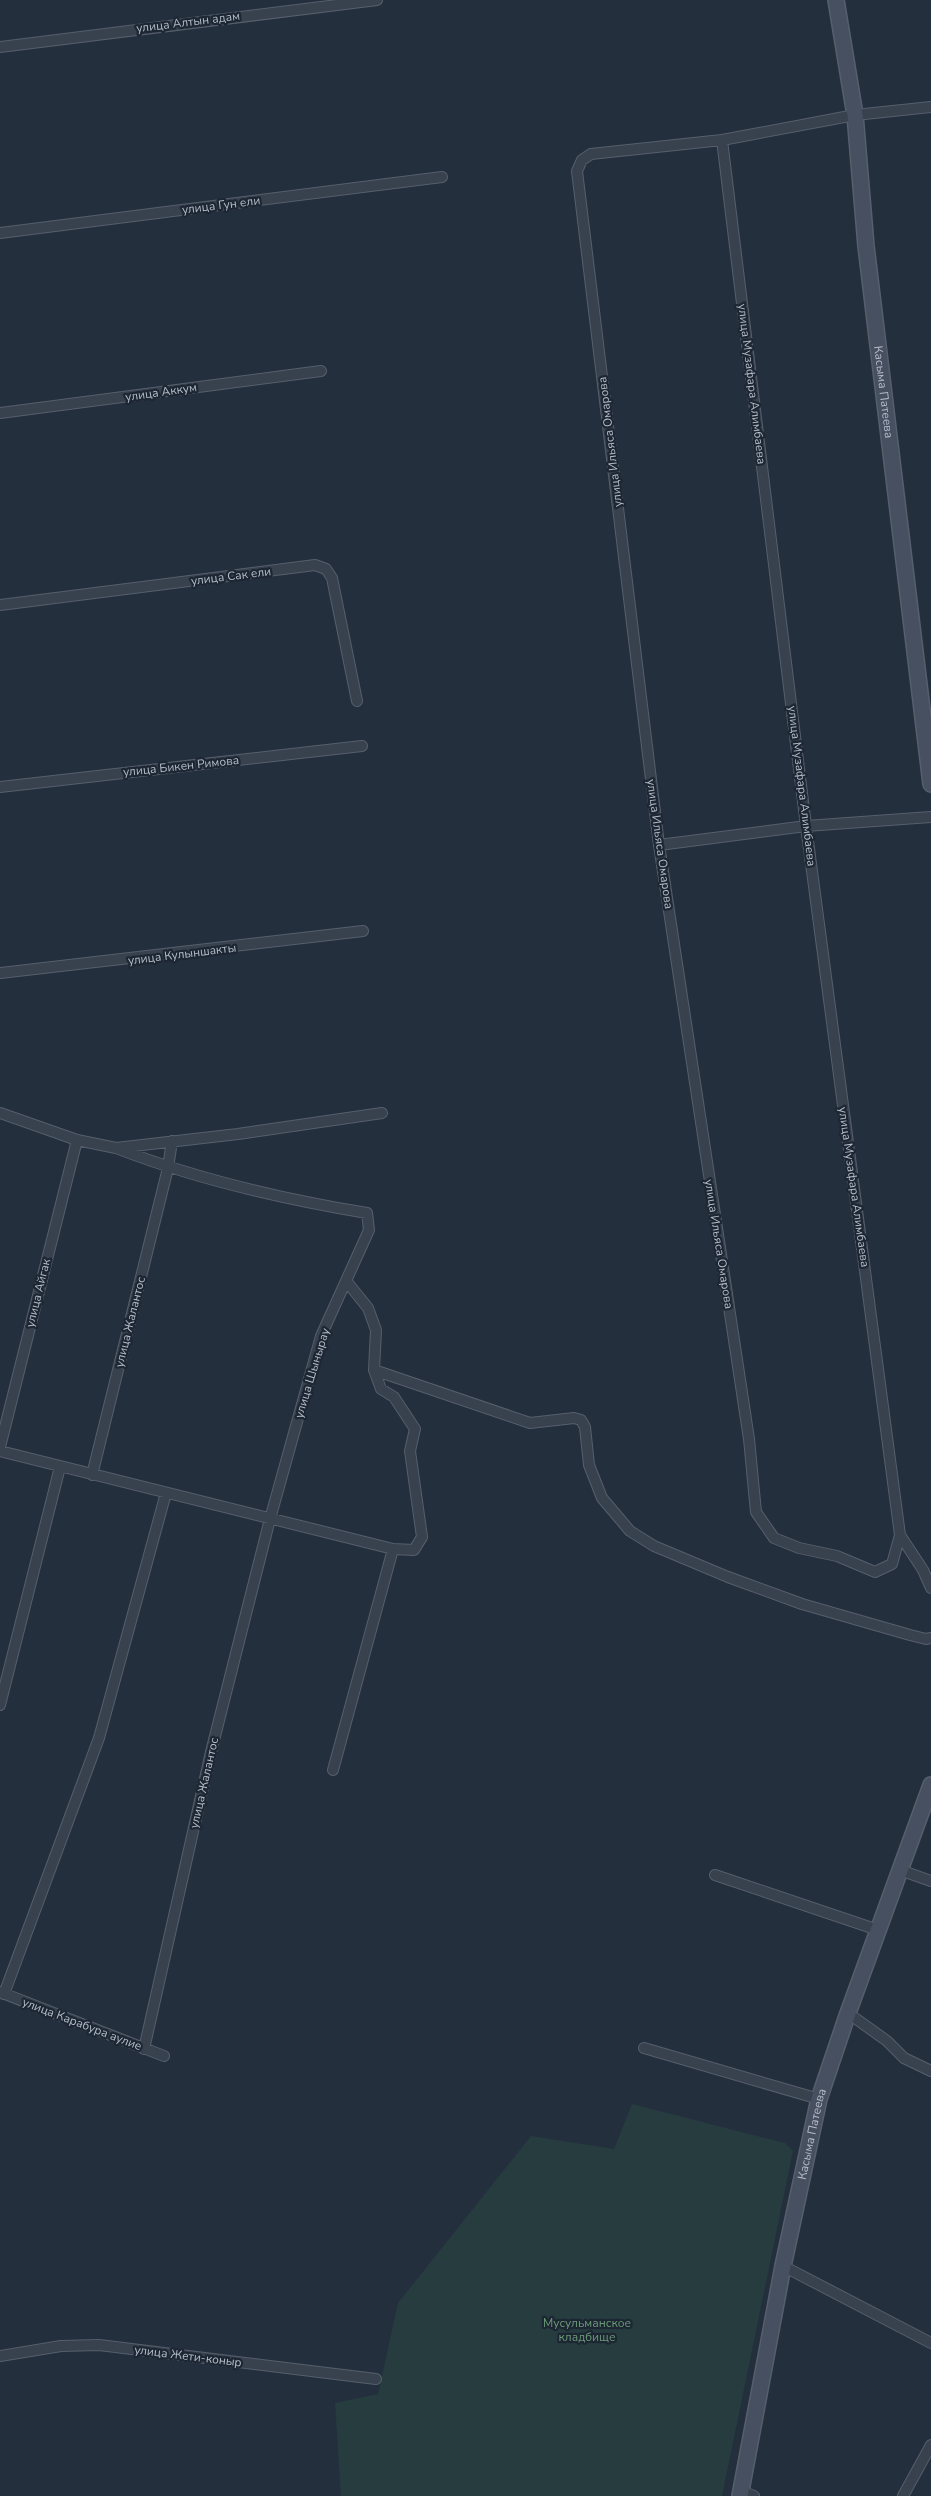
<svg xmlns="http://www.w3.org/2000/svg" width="931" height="2496" viewBox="0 0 931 2496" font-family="'Nunito Sans',sans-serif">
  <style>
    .green { fill: #263c3f }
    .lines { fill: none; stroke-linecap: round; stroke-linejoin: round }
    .minor-casing { stroke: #565f6c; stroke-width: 12 }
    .secondary-casing { stroke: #565f6c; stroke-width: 18 }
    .minor { stroke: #38414e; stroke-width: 10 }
    .secondary { stroke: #465061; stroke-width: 15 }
    .labels { text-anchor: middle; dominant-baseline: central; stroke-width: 4.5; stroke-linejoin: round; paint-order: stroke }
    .street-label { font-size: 12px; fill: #b4bcc9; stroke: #1d2633 }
    .park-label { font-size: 12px; fill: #6b9a76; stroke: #1d2633 }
  </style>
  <rect width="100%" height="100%" fill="#242f3e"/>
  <!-- green -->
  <path class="green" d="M632,2104L785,2143L793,2151L722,2496H341L335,2403L378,2394L398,2303L531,2136L614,2149Z"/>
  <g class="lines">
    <defs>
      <path id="minor" d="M0,47L377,0
        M722,140L591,154L582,160L577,171L659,845L749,1439L756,1512L774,1538L799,1548L837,1556L875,1572L892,1564L900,1535L806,826L722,140L855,115L931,107
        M0,233L442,177
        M0,413L321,371
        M0,605L315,565L326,569L332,578L357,701
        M0,787L362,746
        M659,845L806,826L931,817
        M0,973L363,931
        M0,1113L77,1140L116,1148L238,1134L382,1113
        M116,1148C196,1179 282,1199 367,1213L369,1230L321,1336L270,1519L211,1752L144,2049
        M374,1370L530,1423L574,1418L581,1420L585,1427L589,1465L602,1498L630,1531L654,1546L728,1577L802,1604L910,1635L926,1639L931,1638
        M0,1447L77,1140
        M0,1451L393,1549L414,1550L422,1537L410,1451L415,1429L394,1397L381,1389L374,1370L376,1330L368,1308L347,1282
        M92,1475L168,1168L172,1141
        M900,1535L923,1570L931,1588
        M0,1705L60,1467
        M333,1770L393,1549
        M900,1870L931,1881
        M715,1875L878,1930
        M0,1992L164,2056
        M4,1994L99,1738L166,1493
        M848,2013L887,2041L904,2058L931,2071
        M644,2048L819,2099
        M783,2266L931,2343
        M0,2356L61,2346L99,2345L376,2379
        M741,2491L754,2496
        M903,2496L931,2445"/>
      <g id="secondary">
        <path id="s1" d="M836,0L855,115L866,246L931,784"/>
        <path id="s2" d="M740,2496L783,2266L819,2099L848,2013L931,1785"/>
      </g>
    </defs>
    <!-- minor casing -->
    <use href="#minor" class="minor-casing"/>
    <!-- secondary casing -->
    <use href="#secondary" class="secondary-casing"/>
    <!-- minor -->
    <use href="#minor" class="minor"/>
    <!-- secondary -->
    <use href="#secondary" class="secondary"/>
  </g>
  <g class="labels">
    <!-- street labels -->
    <g class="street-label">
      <text transform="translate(188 22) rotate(-7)">улица Алтын адам</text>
      <text transform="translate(221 205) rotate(-7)">улица Гун ели</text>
      <text transform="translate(752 384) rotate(83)">улица Музафара Алимбаева</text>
      <text transform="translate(161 392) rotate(-8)">улица Аккум</text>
      <text stroke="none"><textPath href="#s1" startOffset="395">Касыма Патеева</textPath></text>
      <text transform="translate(610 442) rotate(-97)">улица Ильяса Омарова</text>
      <text transform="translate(231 576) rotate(-7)">улица Сак ели</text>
      <text transform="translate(181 766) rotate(-6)">улица Бикен Римова</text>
      <text transform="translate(802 786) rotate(83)">улица Музафара Алимбаева</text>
      <text transform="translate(660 844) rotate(82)">улица Ильяса Омарова</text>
      <text transform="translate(182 954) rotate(-7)">улица Кулыншакты</text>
      <text transform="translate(854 1187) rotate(82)">улица Музафара Алимбаева</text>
      <text transform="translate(719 1244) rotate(81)">улица Ильяса Омарова</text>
      <text transform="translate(38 1293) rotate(-76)">улица Айгак</text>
      <text transform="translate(130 1322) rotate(-76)">улица Жалантос</text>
      <text transform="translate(312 1373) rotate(-73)">улица Шынырау</text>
      <text transform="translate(204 1783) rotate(-77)">улица Жалантос</text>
      <text transform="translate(82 2024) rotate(21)">улица Карабура аулие</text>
      <text stroke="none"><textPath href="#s2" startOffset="369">Касыма Патеева</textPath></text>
      <text transform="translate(188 2356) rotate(7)">улица Жети-коныр</text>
    </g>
    <!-- park labels -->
    <g class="park-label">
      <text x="587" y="2323">Мусульманское<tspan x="587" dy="14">кладбище</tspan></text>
    </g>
  </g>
</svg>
